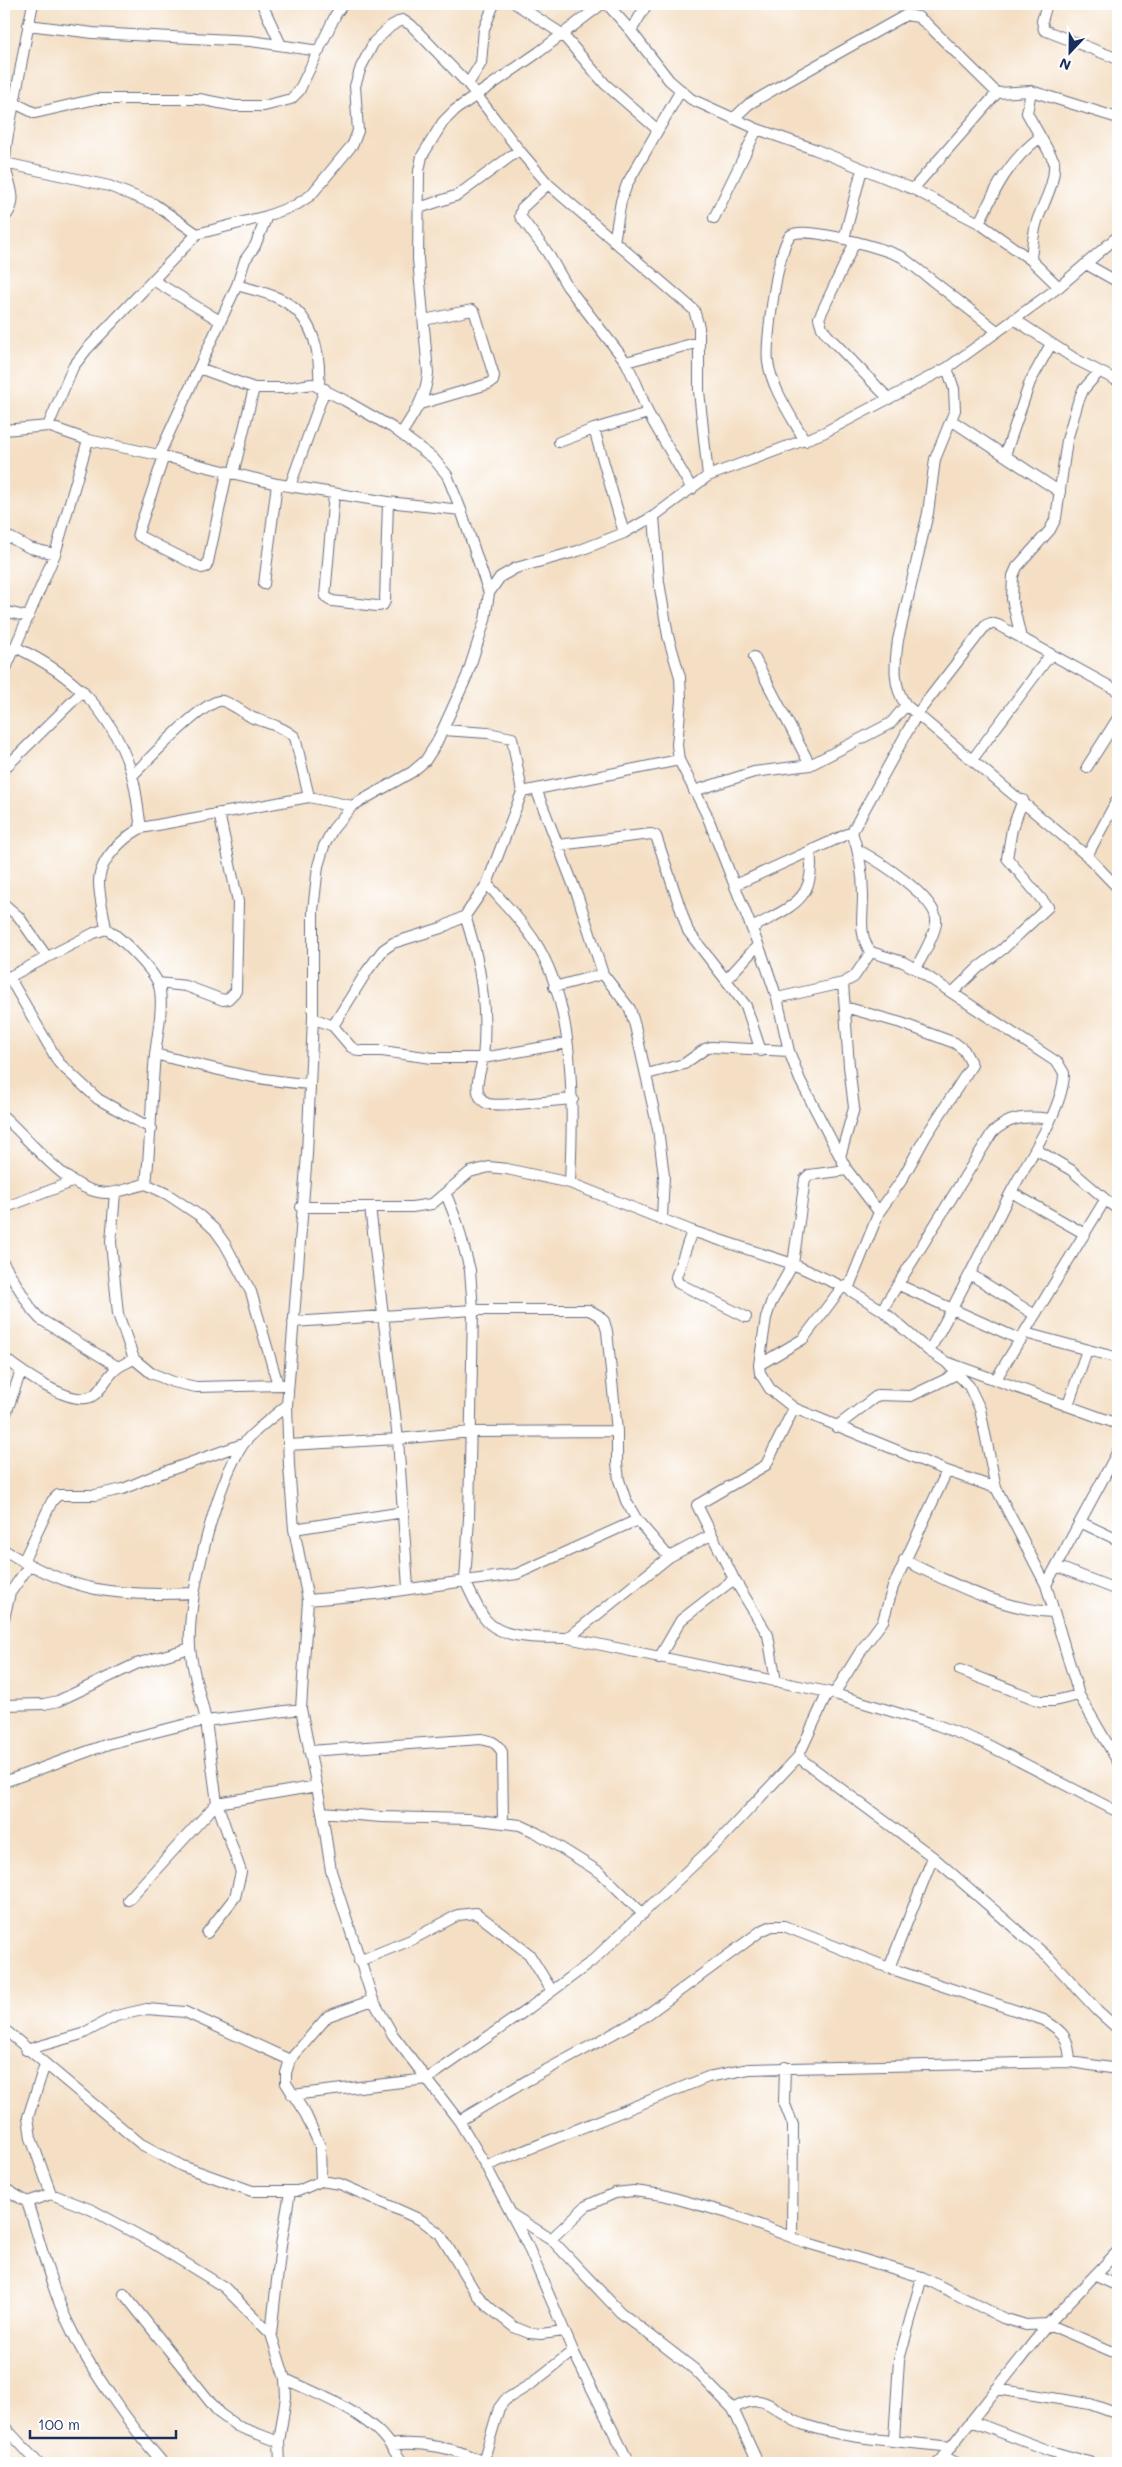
<svg xmlns="http://www.w3.org/2000/svg" width="1122" height="2467" viewBox="0 0 1122 2467" font-family="Mali,sans-serif">
  <style>
    .lines { fill: none; stroke-linecap: round; stroke-linejoin: round }
    .street-casing { stroke: #676d82; stroke-width: 12 }
    .street { stroke: #fff; stroke-width: 10 }
  </style>
  <rect width="100%" height="100%" fill="#fff"/>
  <filter id="ink" filterUnits="userSpaceOnUse"><feTurbulence type="fractalNoise" baseFrequency=".02" numOctaves="2"/><feDisplacementMap in="SourceGraphic" scale="10" xChannelSelector="R" yChannelSelector="G"/><feConvolveMatrix kernelMatrix="1 2 1 2 8 2 1 2 1" color-interpolation-filters="sRGB"/></filter>
  <filter id="wash" filterUnits="userSpaceOnUse"><feTurbulence type="fractalNoise" baseFrequency=".0096" numOctaves="4" result="noise"/><feDisplacementMap in="SourceGraphic" scale="20" xChannelSelector="R" yChannelSelector="G"/><feGaussianBlur stdDeviation="1.12" result="paint"/><feColorMatrix in="noise" values="0 0 0 0 0 0 0 0 0 0 0 0 0 0 0 0 0 1.4 0 .05"/><feComposite in="paint" operator="in"/></filter>
  <g filter="url(#wash)">
    <rect width="100%" height="100%" fill="#f4dfc4"/>
  </g>
  <g filter="url(#ink)">
    <g class="lines">
      <defs>
        <path id="street" d="M262,4L281,45
          M516,4L562,34L605,84L658,130
          M607,4L631,31L669,80L691,99L757,129L814,149L913,189L979,223L1031,260L1059,287
          M1047,4L1042,21L1044,30L1118,59
          M28,25L93,33L251,41L319,51
          M631,31L647,4
          M468,84L481,63L484,29L494,4
          M1031,91L1027,113L1054,161C1056,183 1044,201 1037,221C1033,233 1032,247 1031,260
          M4,98L35,113L96,99H199L235,106H264L291,99L299,91L336,14L343,4
          M733,119L749,104L785,83L906,15L918,17L928,25L997,93L1031,91L1118,118
          M5,163L109,186L154,204L197,234
          M548,184L522,208L520,216L547,252L567,286L626,362L637,385L648,413L692,489
          M913,189L997,93
          M419,208L458,195L519,150
          M4,218C23,198 4,180 5,160C6,138 11,119 15,99C21,67 26,35 33,4
          M714,218L757,129
          M979,223C996,188 1008,162 1039,138
          M844,239L862,169
          M614,242L621,201L627,184L681,90
          M855,242L819,318L822,328L828,336L889,399
          M1086,264L1118,282
          M153,280L220,321
          M237,285C250,289 265,292 278,298C313,314 321,351 319,387
          M1014,319L1075,359L1118,381
          M626,362L699,342
          M199,368L254,388H286L312,384L344,400L393,428L433,458L447,475L461,510
          M947,368L954,389L955,410L935,459L928,513L898,640C895,662 892,686 906,705L1087,856L1118,888
          M420,404L488,384L493,381L494,376L475,313L472,310L424,320
          M951,420L1060,492
          M48,426L73,367L87,349L197,234L267,216L296,205L311,195L353,144L358,131L355,86L361,67L374,42L391,26L402,20L411,25L468,84L519,150L548,184L694,310L699,327V391L708,476
          M594,429L624,533
          M4,430L48,426L88,440
          M401,434C414,414 426,397 428,373L418,259L419,171L422,156L443,122L455,110L539,52L602,4
          M805,441C792,417 772,389 768,362C765,344 778,244 791,235C806,225 885,249 902,257L997,331
          M559,442L594,429L648,413
          M159,455L237,285L245,260L255,246L267,216
          M1005,455L1030,382L1051,344
          M164,456L138,533L139,536L202,568L206,567L208,562L227,473
          M233,474L254,388
          M290,486L325,389
          M334,494L325,596L332,601L377,606L383,605L385,601L388,502
          M654,516L659,582L668,636L680,677L681,700L677,745L679,760L706,813L763,957L777,998L789,1051L800,1080L847,1170L879,1212L848,1289
          M4,538H11L30,548L55,554
          M264,584L277,484
          M4,611L28,617
          M1021,638L1012,599L1013,576L1017,567L1050,530L1056,518L1067,440L1078,402L1083,390L1098,373
          M15,647C73,674 113,712 132,775C137,792 138,811 141,828
          M754,657L810,765
          M4,673L55,554L88,440L159,455L277,484L388,502L461,510L489,593
          M972,760L1051,654
          M1087,767L1118,718
          M4,769L83,691
          M132,776C148,760 199,705 219,701C226,699 245,714 253,718C268,723 283,727 295,737L309,797
          M536,789L578,897L603,974L630,1009L635,1026L658,1129L664,1176L662,1218
          M694,791L754,772L810,765L891,723L906,705
          M522,792L679,760
          M558,845L651,834L656,836L688,931L746,1006L761,1051
          M858,850C877,860 940,899 936,923C934,938 922,955 916,969
          M1087,856L1118,798
          M487,884C503,902 521,920 534,940C577,1006 573,1108 570,1183
          M735,885L852,832
          M4,904L19,917L47,957
          M465,916C481,963 488,1008 483,1058C481,1072 470,1093 486,1103C495,1108 559,1100 573,1099
          M752,928C789,907 817,901 810,852
          M106,929C104,914 99,897 99,882C99,860 123,838 141,828L309,797L352,806
          M4,975L9,977L59,1063L98,1099L152,1129
          M9,977L94,933L106,929C119,935 153,970 158,983C165,1001 157,1036 155,1055C151,1098 151,1141 146,1184
          M726,980L758,945
          M158,983L186,986L223,1000L228,999L236,991L238,902L219,813
          M554,987L603,974
          M953,992L979,967L1003,949L1048,907L1007,858L1012,829L1023,800
          M777,998L843,983L854,977L871,952
          M845,1007L901,1023L955,1043L964,1050L972,1065L926,1136L901,1181L879,1212
          M313,1018L333,1026L351,1047L359,1051H382L432,1058H483L567,1043
          M333,1026L367,971L383,950L393,943L441,928L465,916L487,884L522,792L512,738L488,733L443,730
          M155,1054C206,1067 257,1081 310,1084
          M647,1074L684,1064L705,1049L711,1047L789,1051
          M4,1117C33,1142 74,1201 116,1192C126,1190 136,1186 146,1184L167,1194L200,1216L215,1230L225,1244L251,1292L278,1385
          M1037,1150L1071,1170L1118,1210
          M840,1157L854,1108L849,1066L843,983
          M847,1170L809,1175L805,1179L793,1264L771,1303L766,1318L759,1365L760,1373L770,1389L794,1408L947,1471L996,1488
          M1011,1192L1085,1234
          M115,1193L111,1242L118,1314L134,1359L151,1373L173,1382L196,1387L283,1385
          M446,1194L457,1222L470,1270L473,1310L469,1518L465,1581L517,1574L637,1520
          M301,1207H412L432,1204L470,1172L489,1167L507,1169L570,1183L692,1231L793,1264L848,1289L882,1310L929,1351L946,1362L969,1386L980,1409L996,1488L1046,1585L1079,1695L1118,1762
          M370,1207L398,1439L408,1588
          M4,1208L72,1182
          M692,1231L676,1277L678,1283L746,1317
          M4,1264L32,1310L40,1319L118,1367
          M970,1274L1035,1315
          M899,1285L1021,1340
          M882,1310L992,1133C1009,1116 1027,1116 1050,1119
          M293,1322L473,1310H589L598,1315L604,1321L607,1331L617,1431V1463L619,1480L626,1501L637,1520L669,1557
          M1025,1333L1118,1358
          M929,1351C958,1300 983,1247 1010,1194C1026,1163 1064,1108 1064,1073L1058,1063L916,969L903,962L871,952C858,936 863,916 863,896C863,875 859,852 852,832L917,714L986,625L991,623L998,625L1118,691
          M4,1358C19,1370 74,1410 94,1395C102,1389 106,1378 114,1371C119,1365 127,1363 134,1359
          M949,1363L1118,1424
          M759,1365L803,1339L843,1286
          M996,1379L1105,1200
          M1068,1405L1087,1350
          M4,1419L21,1371
          M836,1427L878,1395L911,1396L957,1374
          M288,1445L398,1439L471,1432L617,1431
          M1080,1522L1118,1540
          M294,1529L404,1512
          M4,1550C72,1592 115,1597 193,1593
          M904,1560C951,1583 1000,1609 1053,1612
          M23,1562L52,1501L58,1495H95L123,1489L156,1475L243,1444
          M1056,1566L1118,1590
          M1046,1585L1118,1451
          M308,1600L375,1594L465,1581C471,1593 477,1608 485,1619C503,1641 542,1637 568,1638L828,1692L937,1725L984,1743L1118,1812
          M4,1618L10,1593L29,1566
          M568,1638L669,1557L711,1535
          M659,1658L681,1620L734,1579
          M960,1670L1040,1701H1054L1079,1695
          M776,1682L768,1635L734,1579L697,1505L766,1465L794,1408
          M834,1694L862,1649L883,1621L893,1587L947,1471
          M4,1705L44,1704L58,1701L136,1664L190,1648
          M309,1751L481,1739C492,1741 496,1742 502,1752L503,1823
          M798,1757L933,1857L1049,1958L1098,2011L1118,2029
          M4,1782L108,1744L187,1724L206,1721C201,1697 192,1671 190,1647C187,1598 216,1486 242,1446C251,1432 275,1416 287,1405
          M322,1812L381,1817L470,1819L520,1825L537,1833L601,1873L643,1914
          M128,1900L217,1803L206,1721L301,1709
          M207,1933L235,1897L241,1872L217,1803L317,1786
          M359,1961L411,1940L458,1915L476,1913L529,1954L552,1991
          M889,1968L933,1857
          M4,2029L141,2144L182,2166L252,2191H298L321,2181L340,2184L361,2193L421,2220L440,2234L477,2295L490,2308L514,2327L529,2333L541,2334L564,2331
          M26,2050L82,2034L116,2016L147,2009L185,2012L290,2060
          M45,2064L28,2117L31,2138L51,2194
          M785,2067L784,2102L793,2125L792,2237
          M292,2095L427,2079L528,2009L591,1962L722,1838L798,1757L828,1692
          M459,2121L528,2080L644,2017L761,1931L772,1926H784L889,1968L1044,2020C1064,2032 1069,2038 1070,2062
          M486,2166L708,2077L749,2069L1070,2062L1118,2069
          M321,2181L320,2146L306,2115L286,2083V2073L290,2060L328,2016L373,2000
          M4,2188L27,2202C41,2243 50,2286 69,2325C90,2370 130,2425 163,2463
          M27,2202L51,2194L92,2210L151,2242L224,2287L271,2334L285,2379L286,2397L279,2442L280,2463
          M511,2214L551,2239L620,2312L694,2369L733,2409L758,2463
          M551,2239L586,2206L615,2193L634,2191L663,2195L728,2213L804,2242L922,2277L1003,2318L1026,2325L1048,2324L1118,2354
          M1096,2276L1118,2286
          M124,2294L219,2413L237,2426L279,2442
          M271,2334L281,2245L290,2192
          M285,2379C316,2393 351,2407 377,2430C387,2439 395,2452 403,2463
          M996,2389L1090,2404L1118,2414
          M733,2409C767,2388 773,2413 802,2424C848,2440 902,2441 951,2447
          M971,2421L1050,2451L1092,2463
          M4,2426L38,2463
          M894,2440L899,2360L922,2277
          M390,2445C421,2441 457,2448 485,2463
          M943,2456L957,2463
          M483,2462L499,2408L505,2400L531,2384L573,2351
          M629,2463L573,2351L527,2244L486,2166L459,2121L393,2035L373,2000L331,1871L322,1812L301,1709L308,1600L294,1529L289,1466L287,1405L307,1154L313,1018V911L318,866L324,846L333,829L352,806L412,772L425,761L436,744L467,676L485,620L489,593L500,577L516,568L578,551L624,533L654,516L708,476L823,433L947,368L1059,287L1118,236
          M938,2463L1048,2324L1118,2251"/>
      </defs>
      <!-- street casing -->
      <use href="#street" class="street-casing"/>
      <!-- street -->
      <use href="#street" class="street"/>
    </g>
  </g>
  <!-- margin -->
  <rect width="1122" height="2467" fill="none" stroke="#fff" stroke-width="20"/>
  <!-- north arrow -->
  <g transform="translate(1070 52) rotate(202)" stroke="#ffffff" stroke-width="4" paint-order="stroke">
  <path d="M0-4L9 19L0 12L-9 19Z" fill="#1b2f5e"/>
  <text y="-8" font-size="14" font-weight="bold" text-anchor="middle" fill="#1b2f5e">N</text>
  </g>
  <!-- scale -->
  <path d="M30 2430v8h146v-8" fill="none" stroke="#1b2f5e" stroke-width="2.5"/>
  <text x="38" y="2430" font-size="15" fill="#1b2f5e" stroke="#ffffff" stroke-width="4" paint-order="stroke">100 m</text>
</svg>
